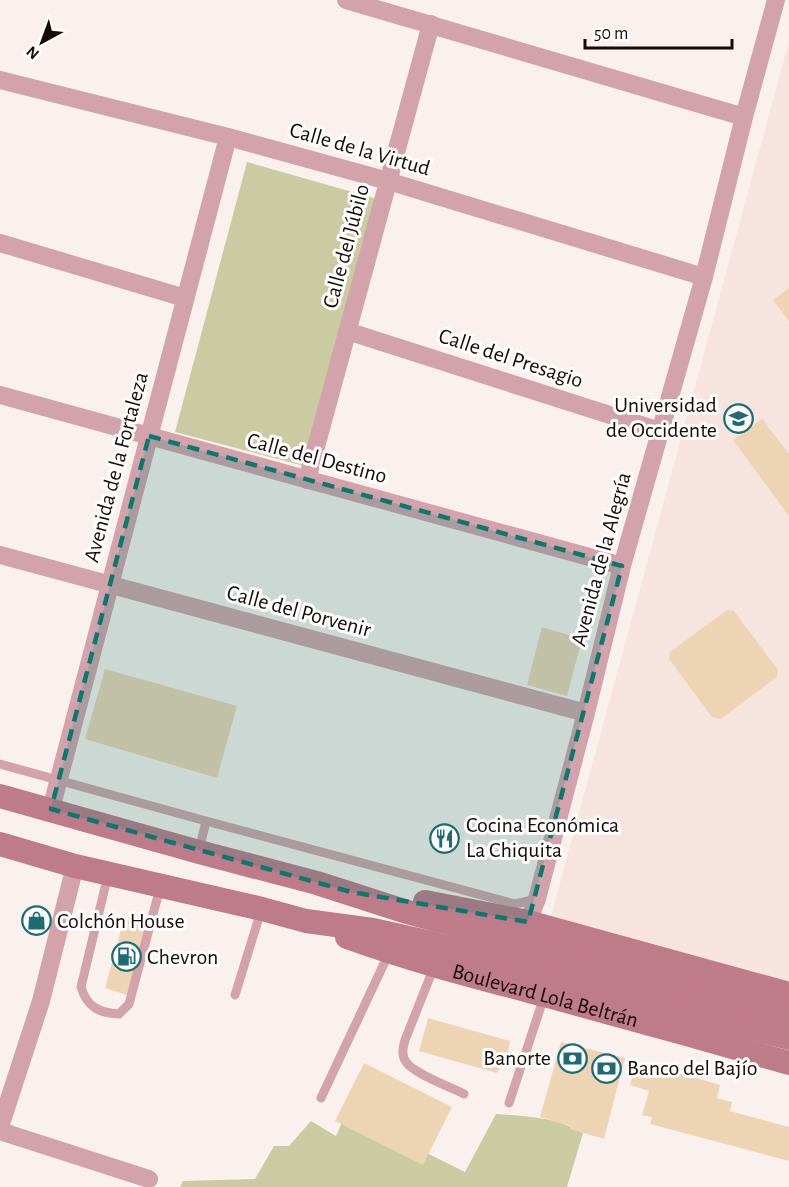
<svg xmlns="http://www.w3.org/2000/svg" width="789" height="1187" viewBox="0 0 789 1187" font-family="'Alegreya Sans',sans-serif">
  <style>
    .built { fill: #f8e4de }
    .green { fill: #cacaa3 }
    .building { fill: #edd4b5 }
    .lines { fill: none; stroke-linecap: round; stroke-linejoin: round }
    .lane { stroke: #d2a3ab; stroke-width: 9 }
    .street { stroke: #d2a3ab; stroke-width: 18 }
    .secondary { stroke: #be7b89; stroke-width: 24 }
    .marked { fill: #0f766e; fill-opacity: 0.2; stroke: #0f766e; stroke-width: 4.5; stroke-dasharray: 12 8; stroke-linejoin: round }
    .labels { text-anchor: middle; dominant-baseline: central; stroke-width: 6; stroke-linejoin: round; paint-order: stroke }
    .street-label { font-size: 22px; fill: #170a06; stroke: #fff }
    .poi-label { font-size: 22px; fill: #170a06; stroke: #fff; text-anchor: start }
  </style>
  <rect width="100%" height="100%" fill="#faf1ee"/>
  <!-- built -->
  <path class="built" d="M789,41V982L550,920Z"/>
  <!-- green -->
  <path class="green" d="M247,162L377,199L308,467L175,432Z
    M346,1113L465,1172L496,1114C526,1116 556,1117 583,1133L567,1187H180L183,1181L255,1179L274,1146H289L311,1121L336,1136Z"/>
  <!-- building -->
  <path class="building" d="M789,288V321L773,300Z
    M762,419L789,454V516L733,440Z
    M727,610L734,611L778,670L777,677L721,719L712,717L669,659L670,652Z
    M542,627L582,639L567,696L527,685Z
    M105,669L237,706L217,778L85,739Z
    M124,919L147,926L127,995L105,988Z
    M428,1018L510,1041L507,1057L497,1073L419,1051Z
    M561,1042L625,1058L604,1139L570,1129L571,1126L540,1117Z
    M637,1061L720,1085L717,1098L732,1102L730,1111L789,1127V1161L650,1124L652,1117L642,1115L649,1091L630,1085Z
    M364,1063L452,1107L423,1165L335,1121Z"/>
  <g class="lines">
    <!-- lane -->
    <path class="lane" d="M0,764L206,821L515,904L537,899
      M199,851L206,821
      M108,875L81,987C87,1007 99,1013 119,1014L129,1004L160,888
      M434,967L405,1040C403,1048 401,1055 406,1062C414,1074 451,1087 464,1094
      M235,995L261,911
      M321,1098L389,953
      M509,1103L544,997"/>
    <!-- street -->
    <path class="street" d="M346,0L744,117
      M0,80L228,137L388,181L704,277
      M0,243L185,298
      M347,331L660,431
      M0,395L622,566
      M307,480L431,24
      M0,555L586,713
      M51,809L228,137
      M528,922L537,899L586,713L622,566L704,277L744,117L776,0
      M0,1127L41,1001L75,866
      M0,1131L149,1179"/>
    <!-- secondary -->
    <g class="secondary">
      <path d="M0,796L199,852L317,883L407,912L789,1016"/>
      <path d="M0,844L75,866L262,909L306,921L373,930L427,942L789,1038"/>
      <path d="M425,902L528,922L789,994"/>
      <path id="s1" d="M347,937C413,961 480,978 548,996C628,1018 709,1040 789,1063"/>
    </g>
  </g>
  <!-- marked area -->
  <path class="marked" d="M149,436L622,566L528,922L351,892L51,809Z"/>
  <!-- icons -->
  <defs>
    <symbol id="university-ring" viewBox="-11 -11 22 22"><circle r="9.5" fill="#fff" stroke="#206a74" stroke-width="1.5"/><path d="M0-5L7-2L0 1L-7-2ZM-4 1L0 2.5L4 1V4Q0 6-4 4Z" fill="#206a74"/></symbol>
    <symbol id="restaurant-ring" viewBox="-11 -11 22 22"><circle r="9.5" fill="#fff" stroke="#206a74" stroke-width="1.5"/><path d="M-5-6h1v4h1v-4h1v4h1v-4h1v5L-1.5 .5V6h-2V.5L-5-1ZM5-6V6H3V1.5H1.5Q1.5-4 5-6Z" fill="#206a74"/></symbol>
    <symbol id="shop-ring" viewBox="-11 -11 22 22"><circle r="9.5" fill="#fff" stroke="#206a74" stroke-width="1.5"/><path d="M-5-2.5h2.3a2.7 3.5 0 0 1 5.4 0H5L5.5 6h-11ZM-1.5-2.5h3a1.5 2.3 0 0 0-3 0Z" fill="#206a74"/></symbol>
    <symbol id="fuel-ring" viewBox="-11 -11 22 22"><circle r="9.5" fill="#fff" stroke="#206a74" stroke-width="1.5"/><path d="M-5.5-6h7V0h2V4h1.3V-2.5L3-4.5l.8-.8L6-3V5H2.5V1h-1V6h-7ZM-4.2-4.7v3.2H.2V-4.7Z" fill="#206a74"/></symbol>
    <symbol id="bank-ring" viewBox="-11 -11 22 22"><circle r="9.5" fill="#fff" stroke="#206a74" stroke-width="1.5"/><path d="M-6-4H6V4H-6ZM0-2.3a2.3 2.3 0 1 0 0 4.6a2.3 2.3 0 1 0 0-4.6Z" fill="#206a74"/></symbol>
  </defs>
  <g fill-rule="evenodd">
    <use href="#university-ring" x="722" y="402" width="33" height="33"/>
    <use href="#restaurant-ring" x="428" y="822" width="33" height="33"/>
    <use href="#shop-ring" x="20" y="904" width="33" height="33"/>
    <use href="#fuel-ring" x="110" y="940" width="33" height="33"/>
    <use href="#bank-ring" x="556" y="1042" width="33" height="33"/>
    <use href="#bank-ring" x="590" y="1052" width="33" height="33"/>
  </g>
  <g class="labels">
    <!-- street labels -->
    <g class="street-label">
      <text transform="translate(360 149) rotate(16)">Calle de la Virtud</text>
      <text transform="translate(346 246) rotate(-75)">Calle del Júbilo</text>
      <text transform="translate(511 358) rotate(18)">Calle del Presagio</text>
      <text transform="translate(317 458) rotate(15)">Calle del Destino</text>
      <text transform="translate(116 467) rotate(-75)">Avenida de la Fortaleza</text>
      <text transform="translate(601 559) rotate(-75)">Avenida de la Alegría</text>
      <text transform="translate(299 611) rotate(15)">Calle del Porvenir</text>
      <text stroke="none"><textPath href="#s1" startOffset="207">Boulevard Lola Beltrán</textPath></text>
    </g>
    <!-- poi labels -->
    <g class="poi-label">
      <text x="717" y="405" text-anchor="end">Universidad<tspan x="717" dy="25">de Occidente</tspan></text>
      <text x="466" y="825">Cocina Económica<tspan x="466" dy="25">La Chiquita</tspan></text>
      <text x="57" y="921">Colchón House</text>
      <text x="147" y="957">Chevron</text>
      <text x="551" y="1058" text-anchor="end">Banorte</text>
      <text x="627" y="1068">Banco del Bajío</text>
    </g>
  </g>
  <!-- north arrow -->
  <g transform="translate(42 42) rotate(221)" stroke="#ffffff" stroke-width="4.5" paint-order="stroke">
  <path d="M0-4.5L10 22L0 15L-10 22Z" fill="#170a06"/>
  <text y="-9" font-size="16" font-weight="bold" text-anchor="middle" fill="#170a06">N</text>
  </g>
  <!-- scale -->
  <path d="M585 39v9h147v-9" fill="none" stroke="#170a06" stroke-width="3"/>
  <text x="594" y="39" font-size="18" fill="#170a06" stroke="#ffffff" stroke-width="4.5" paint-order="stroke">50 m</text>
</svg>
